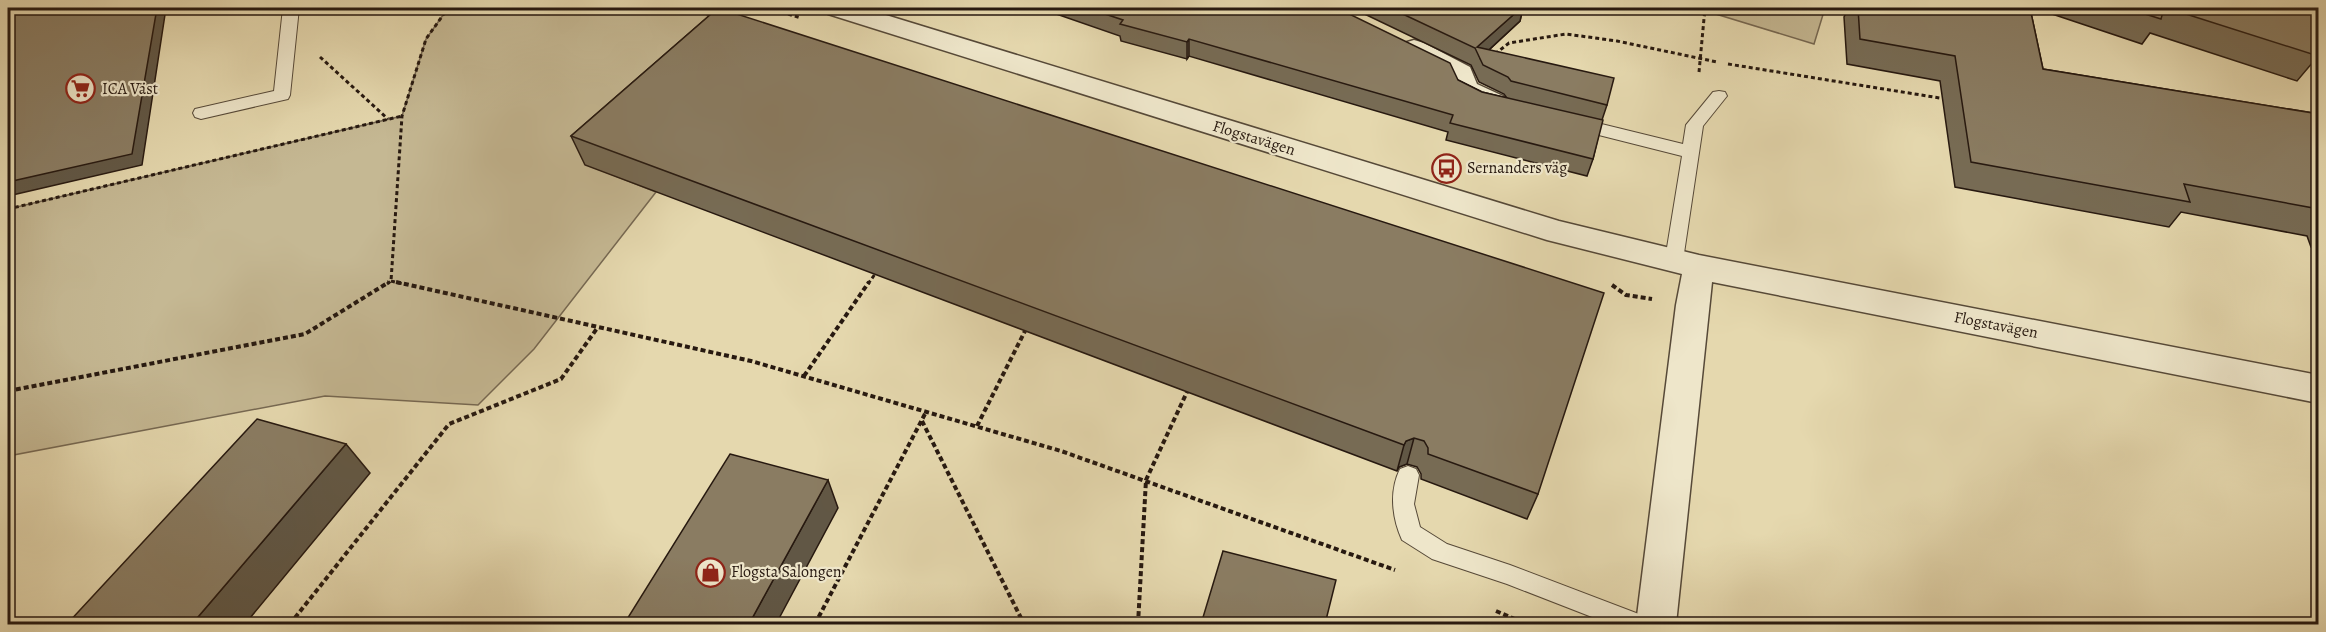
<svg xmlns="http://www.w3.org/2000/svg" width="2326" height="632" viewBox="0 0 2326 632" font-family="Alegreya,serif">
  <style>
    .green { fill: #c5b893; stroke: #766852; stroke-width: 1.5 }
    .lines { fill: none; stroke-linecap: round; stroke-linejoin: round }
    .service-casing { stroke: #564938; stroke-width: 2 }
    .minor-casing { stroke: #564938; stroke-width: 3 }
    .path-far1 { stroke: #271910; stroke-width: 3; stroke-dasharray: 4 3; stroke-linecap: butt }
    .path { stroke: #271910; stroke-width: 4; stroke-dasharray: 5 3; stroke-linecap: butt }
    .service { fill: #eee6ca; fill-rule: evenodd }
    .minor { fill: #eee6ca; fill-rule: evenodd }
    .wall { fill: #776b54; stroke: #271910; stroke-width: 1.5 }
    .shaded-wall { fill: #615745; stroke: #271910; stroke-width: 1.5 }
    .building { fill: #8a7c62; stroke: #271910; stroke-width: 1.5 }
    .labels { text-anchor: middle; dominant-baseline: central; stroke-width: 4.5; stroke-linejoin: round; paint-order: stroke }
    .poi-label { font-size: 16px; fill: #271910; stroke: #eee6ca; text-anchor: start }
    .street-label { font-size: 16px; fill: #271910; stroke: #eee6ca }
  </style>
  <rect width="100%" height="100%" fill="#e5d8ae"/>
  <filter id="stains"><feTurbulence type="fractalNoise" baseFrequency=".00333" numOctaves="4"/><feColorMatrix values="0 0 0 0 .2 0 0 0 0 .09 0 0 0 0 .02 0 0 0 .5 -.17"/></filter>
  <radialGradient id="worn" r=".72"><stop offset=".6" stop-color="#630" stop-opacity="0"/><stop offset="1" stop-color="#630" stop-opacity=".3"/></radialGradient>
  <!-- green -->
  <path class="green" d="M448,8H700L727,35L585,164L656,192L534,349L478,405L325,396L8,456V209L402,116L426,39Z
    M1696,8H1825L1814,44Z"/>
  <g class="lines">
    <defs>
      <path id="service" d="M283,8H299L290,95L288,99L201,119L195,117L193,113L195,109L274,91Z
        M1719,91L1725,92L1727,96L1703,126L1683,260L1681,265L1674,267L1667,265L1665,260L1682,156L1571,128L1568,124L1571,120L1577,118L1683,144L1686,125L1713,92Z
        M1408,466L1416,469L1419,475L1414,504L1420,527L1447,544L1510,565L1644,616L1647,624H1610L1507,584L1432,559L1402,540C1392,518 1389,491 1400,469Z"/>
      <path id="minor" d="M824,8H863L1559,221L1699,255L2318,375V403L1712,282L1676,624H1636L1676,305L1682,274L1547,240L828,14Z
        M1414,40L1424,43L1470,67L1477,84L1503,96L1507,103L1503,110C1485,115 1471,103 1455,95L1448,78L1404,55L1400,49L1404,43Z"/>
    </defs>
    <!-- service casing -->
    <use href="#service" class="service-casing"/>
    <!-- minor casing -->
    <use href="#minor" class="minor-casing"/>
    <!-- path-far1 -->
    <path class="path-far1" d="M768,8L801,18
      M1495,54L1509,43L1566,34L1617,41L1717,62
      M320,57L388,119
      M1728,64L1946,99
      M1699,72L1705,8
      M8,209L402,116
      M391,281L403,284
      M387,284L391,281L402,116L426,39L448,8
      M868,284L875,274"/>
    <!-- path -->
    <path class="path" d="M396,282L751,361L1061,451L1395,570
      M1612,285L1626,295L1652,299
      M804,376L869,282
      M8,391L305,334L389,282
      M922,421L1024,624
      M977,426L1025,331
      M1496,611L1526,624
      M290,624L449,424L561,379L598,327
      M815,624L926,412
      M1138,624L1146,480L1187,392"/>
    <!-- service -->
    <use href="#service" class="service"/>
    <!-- minor -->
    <use href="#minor" class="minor"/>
  </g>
  <!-- wall -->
  <path class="wall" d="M718,8L1538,494L1527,519L1421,479V474L1417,467L1407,464L1399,467L1397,471L585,165L571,136Z
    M1039,8H1337L1458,80L1482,92L1507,98L1504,94L1479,82L1471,65L1352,8H1523L1520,21L1489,50L1607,105L1602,120L1593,159L1587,176L1446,140L1448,132L1189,56L1187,59L1121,41L1120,36Z
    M1849,8H2030L2043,69L2319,114V248L2311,247L2307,236L2181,212L2169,227L1955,187L1940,81L1847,64L1844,17Z
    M2054,8H2304L2318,56L2297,81L2150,33L2142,44L2052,14Z"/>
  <!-- shaded-wall -->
  <path class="shaded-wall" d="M157,8H166L142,165L8,196V182Z
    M1521,8H1523L1520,21L1480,58L1477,47Z
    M1189,39V56L1187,59V42Z
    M1414,438L1407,464L1399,467L1397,471L1404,445L1406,441Z
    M346,444L370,473L245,624H192Z
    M828,480L838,508L776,624H749Z"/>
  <!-- building -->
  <path class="building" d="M8,8H157L132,154L8,182Z
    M718,8L1604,293L1538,494L1428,454V448L1424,441L1414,438L1406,441L1404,445L571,136Z
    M1087,8H1337L1450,63L1458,80L1482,92L1603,120L1593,159L1450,123L1453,115L1189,39L1187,42L1120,24L1123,20Z
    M1390,8H1521L1477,47L1614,78L1607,105L1511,81L1508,77L1483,65L1475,48Z
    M1858,8H2030L2043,69L2319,114V209L2184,184L2190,202L1971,162L1955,56L1860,39Z
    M2126,8H2164L2161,19Z
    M2167,8H2304L2319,12L2318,56Z
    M257,419L346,444L192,624H67Z
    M730,454L828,480L749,624H624Z
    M1223,551L1336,580L1325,624H1201Z"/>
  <!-- icons -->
  <defs>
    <symbol id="supermarket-ring" viewBox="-11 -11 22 22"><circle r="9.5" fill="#eee6ca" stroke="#8f2418" stroke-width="1.5"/><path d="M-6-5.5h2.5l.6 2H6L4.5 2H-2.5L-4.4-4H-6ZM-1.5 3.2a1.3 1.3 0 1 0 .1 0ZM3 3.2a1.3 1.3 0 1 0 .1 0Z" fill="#8f2418"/></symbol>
    <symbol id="bus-ring" viewBox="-11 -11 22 22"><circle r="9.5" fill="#eee6ca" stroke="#8f2418" stroke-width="1.5"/><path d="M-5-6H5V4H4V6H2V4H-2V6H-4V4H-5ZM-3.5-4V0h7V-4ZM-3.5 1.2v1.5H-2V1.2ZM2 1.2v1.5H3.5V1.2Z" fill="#8f2418"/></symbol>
    <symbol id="shop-ring" viewBox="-11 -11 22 22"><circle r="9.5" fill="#eee6ca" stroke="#8f2418" stroke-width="1.5"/><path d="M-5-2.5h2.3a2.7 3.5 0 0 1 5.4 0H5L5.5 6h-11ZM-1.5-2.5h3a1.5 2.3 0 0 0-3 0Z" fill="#8f2418"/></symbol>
  </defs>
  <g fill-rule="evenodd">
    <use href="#supermarket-ring" x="64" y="72" width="33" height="33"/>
    <use href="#bus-ring" x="1430" y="152" width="33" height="33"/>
    <use href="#shop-ring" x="694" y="556" width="33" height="33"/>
  </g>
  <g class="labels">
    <!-- poi labels -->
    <g class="poi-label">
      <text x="102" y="89">ICA Väst</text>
      <text x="1467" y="168">Sernanders väg</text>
      <text x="731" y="572">Flogsta Salongen</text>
    </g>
    <!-- street labels -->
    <g class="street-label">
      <text transform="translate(1254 138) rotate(17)">Flogstavägen</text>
      <text transform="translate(1996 325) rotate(11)">Flogstavägen</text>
    </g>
  </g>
  <!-- margin -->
  <rect width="2326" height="632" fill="none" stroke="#e5d8ae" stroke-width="30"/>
  <rect x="9" y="9" width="2308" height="614" fill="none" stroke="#271910" stroke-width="3"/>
  <rect x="15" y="15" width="2296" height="602" fill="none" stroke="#271910" stroke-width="1.5"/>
  <rect width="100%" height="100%" filter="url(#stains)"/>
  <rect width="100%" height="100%" fill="url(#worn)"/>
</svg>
